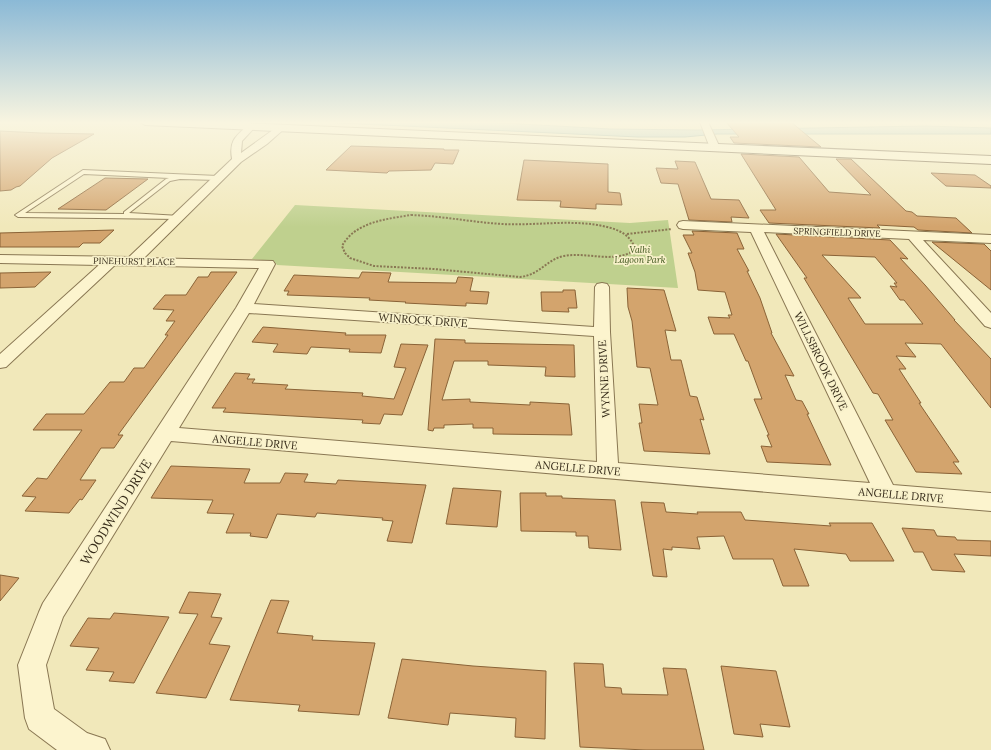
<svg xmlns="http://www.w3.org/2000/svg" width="991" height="750" viewBox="0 0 991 750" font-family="Lora,serif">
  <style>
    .green { fill: #bfd08e }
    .water { fill: #9fc1bc; stroke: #668f8a }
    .building { fill: #d3a46d; stroke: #8a6337; fill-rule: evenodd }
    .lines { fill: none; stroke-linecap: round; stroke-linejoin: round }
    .service-casing { stroke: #897753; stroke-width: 2 }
    .minor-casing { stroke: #897753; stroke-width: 2 }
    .secondary-casing { stroke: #6b5737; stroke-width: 2 }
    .path { stroke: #897753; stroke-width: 2; stroke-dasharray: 2 1.5; stroke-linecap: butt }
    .service { fill: #fcf4ce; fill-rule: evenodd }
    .minor { fill: #fcf4ce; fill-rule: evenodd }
    .secondary { fill: #fcf4ce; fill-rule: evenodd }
    .labels { text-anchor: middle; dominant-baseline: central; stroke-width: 3.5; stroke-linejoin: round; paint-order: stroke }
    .far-street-label { font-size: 9px; fill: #372c1a; stroke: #f8f1ca }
    .far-park-label { font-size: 9px; font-style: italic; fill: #40551e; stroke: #f8f1ca }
    .street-label { font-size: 11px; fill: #372c1a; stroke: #f8f1ca }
    .near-street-label { font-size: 13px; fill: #372c1a; stroke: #f8f1ca }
  </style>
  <rect width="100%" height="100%" fill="#f1e8ba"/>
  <!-- green -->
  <path class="green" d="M295,205L630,223L668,220L678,288L277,265L274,261L252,259Z"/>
  <!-- water -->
  <path class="water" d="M319,122H485L610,129L697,130L926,126L991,128V134H717L685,137H638Z"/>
  <!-- building -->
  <path class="building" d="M726,122H791L821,147L734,143L730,137H739Z
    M0,131L41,133L94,134L52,158L20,186L16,187L11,190L0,191Z
    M351,146L444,149V150H459L453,164L435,163L431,170L389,171L387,173L326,170Z
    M741,154L799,157L829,192L871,195L836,159H851L906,211L912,212L917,216L956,218L972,233L918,230L914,227L877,225L880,228L769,223L760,210H776Z
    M524,160L608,164V192L620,193L622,205L596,204V209L560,207L561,201L517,200Z
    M675,161L695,162L711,199L739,200L749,218L731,217L732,222L689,220L678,184L661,183L656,168L678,169Z
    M931,173L975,175L991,186V188L946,186Z
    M105,178L148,179L106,210L58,209Z
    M114,230L100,243H83L79,247H0V233Z
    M692,231L737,233L744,249H737L749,271H747L760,298L772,333H771L794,376L785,375L796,400L802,401L809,414H807L831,465L767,462L761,446L772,447L767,435H769L754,399H762L748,361H746L734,334H714L708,317L730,318L728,315H732L725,292L698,290L695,272L688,253H692L683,235H694Z
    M776,234L890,240L908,259L900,258L925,285L955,320H954L991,359V408L941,344L905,343L916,357L896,356L906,369H899L921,403H919L959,462H953L962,474L916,472L885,420H893L878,394L873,393L804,278H807ZM822,255L875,257L897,283H894L897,287L890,286L900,300H904L923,324H865L848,298H861Z
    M932,242L984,244L991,251V290Z
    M51,272L35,287L0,288V273Z
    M211,272H237L118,435H123L114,448H101L80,480H96L82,500L80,499L69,513L25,511L36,497L22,496L37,478L47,479L82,430H33L46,414H84L110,382H124L134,368H144L168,335H165L175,321H166L174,310L153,309L165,295H186L198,277H208Z
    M362,272L391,273L388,282L456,283L458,277L473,278L470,291L489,292L487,304L466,303V306L405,303L406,302L369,300L370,298L287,295L289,291H284L294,275L359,278Z
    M627,288L664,290L676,331L665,330L671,360H681L690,396L697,397L704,420L700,419L710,454L644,451L639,423H642L639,404L658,405L650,368L637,367L632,321L628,307Z
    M563,290H575L577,308H568L569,312L542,311L541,292H563Z
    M263,327L346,333L345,335H386L381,353L349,352L350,349L311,347L307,354L273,352L278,344L252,342Z
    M435,339L465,340V343L574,345L575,377L545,376L546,367L488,365V361H454L442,400L470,399V402L530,405V402L569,404L572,435L493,434V428H473V424L444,425V428H434L433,431L428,430Z
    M401,344L428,345L402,415L384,414L380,424L362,423L363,420L223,412L226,408H212L235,373L250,374L247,379H255L252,383L288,385L285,389L363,393L362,396L394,399L406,368L394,367Z
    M171,466L250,469L244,483H280L285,473L308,474L304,482L336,484L338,480L426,485L412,543L387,541L393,521L382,520L383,518L317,513L315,517L277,514L267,538L250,536L251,533H226L234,514L207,513L213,500L151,498Z
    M453,488L501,491L497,527L446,524Z
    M520,493H546V496H562V498L615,500L621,550L589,548L588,536H576V532L521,531Z
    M641,502L664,503L666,512L698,514L697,512H741L745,520L831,526L829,523H872L894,561H850L846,554L794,549L809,586H783L773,559H733L724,536L697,537L700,549L672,547V550L663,549L667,577L653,576Z
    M902,528L934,530L937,536L955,537L957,540L991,541V556L954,554L965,572L932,570L923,552H914Z
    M0,575L19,578L0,601Z
    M189,592L221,594L211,617L222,618L209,644L230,646L206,698L156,693L198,614L179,613Z
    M271,600L289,601L277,633L313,636L312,640L375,643L359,715L298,711L300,705L230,700Z
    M114,613L169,617L134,683L109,681L114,672L86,670L99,648L70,646L88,618L110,619Z
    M402,659L473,666L546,671L545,739L515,737L516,718L450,713L448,725L388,718Z
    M574,663L603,664L605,687L621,688L622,694L668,695L663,668L686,669L704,750H646L580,747Z
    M721,666L776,671L790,727L760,724L763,737L734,734Z"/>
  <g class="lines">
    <defs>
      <path id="service" d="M83,170L218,176L221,178L218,180L180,179L170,181L129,213L180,216L181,217L178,219L18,217L15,215ZM84,174L169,178L166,179L124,212V214L25,213Z"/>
      <path id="minor" d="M700,122H708L720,148L718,150L715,151L710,148Z
        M251,124L255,127L242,141L241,153L277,127L280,126L284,129L267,144L241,162L144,258L273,261L275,264L254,304L594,327L595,287L597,284L602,283L607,284L609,287L610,332L618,463L870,483L751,232L683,229L679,228L677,225L679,222L683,221L991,235V243L923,240L991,313V328L985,326L909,239L764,232L893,485L991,493V511L171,441L63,617L46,665L54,709L87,733L105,739L110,750H57L29,729L25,718L18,665L39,612L43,603L236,308L259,268L115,265L6,367L0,368V354L99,265L0,263V255L129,257L232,159C229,141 235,137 248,125ZM249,313L594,336L597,462L179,428Z"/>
      <path id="secondary" d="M140,122H222L991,156V164L145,125Z"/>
    </defs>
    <!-- service casing -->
    <use href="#service" class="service-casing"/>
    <!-- minor casing -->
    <use href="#minor" class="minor-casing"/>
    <!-- secondary casing -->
    <use href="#secondary" class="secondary-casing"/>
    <!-- path -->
    <path class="path" d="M411,215C442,216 471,222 502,224C538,226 576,218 611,228C621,231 630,236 634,246L630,253C608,262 587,252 564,256C547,259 540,275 520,277L434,269L374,266L350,258L345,253L342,246C355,222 386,219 411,215Z
      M627,234L672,229"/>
    <!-- service -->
    <use href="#service" class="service"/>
    <!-- minor -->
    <use href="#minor" class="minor"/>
    <!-- secondary -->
    <use href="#secondary" class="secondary"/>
  </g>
  <!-- sky -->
  <linearGradient id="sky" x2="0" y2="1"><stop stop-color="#8bb9d6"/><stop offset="0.54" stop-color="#f9f5e0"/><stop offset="1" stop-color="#f9f5e0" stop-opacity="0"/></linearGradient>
  <rect width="991" height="227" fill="url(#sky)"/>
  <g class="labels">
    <!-- far-street labels -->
    <g class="far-street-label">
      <text transform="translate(837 232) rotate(2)">SPRINGFIELD DRIVE</text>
      <text transform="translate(134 261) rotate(1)">PINEHURST PLACE</text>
    </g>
    <!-- far-park labels -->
    <g class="far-park-label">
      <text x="640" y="249">Valhi<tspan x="640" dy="10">Lagoon Park</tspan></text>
    </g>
    <!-- street labels -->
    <g class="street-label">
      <text transform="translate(423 320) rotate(4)">WINROCK DRIVE</text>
      <text transform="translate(821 361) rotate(64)">WILLSBROOK DRIVE</text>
      <text transform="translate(604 379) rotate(-93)">WYNNE DRIVE</text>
      <text transform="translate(255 442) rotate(5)">ANGELLE DRIVE</text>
      <text transform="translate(578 468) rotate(5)">ANGELLE DRIVE</text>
      <text transform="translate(901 495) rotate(5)">ANGELLE DRIVE</text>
    </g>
    <!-- near-street labels -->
    <g class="near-street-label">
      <text transform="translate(116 512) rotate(-58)">WOODWIND DRIVE</text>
    </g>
  </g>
</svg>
